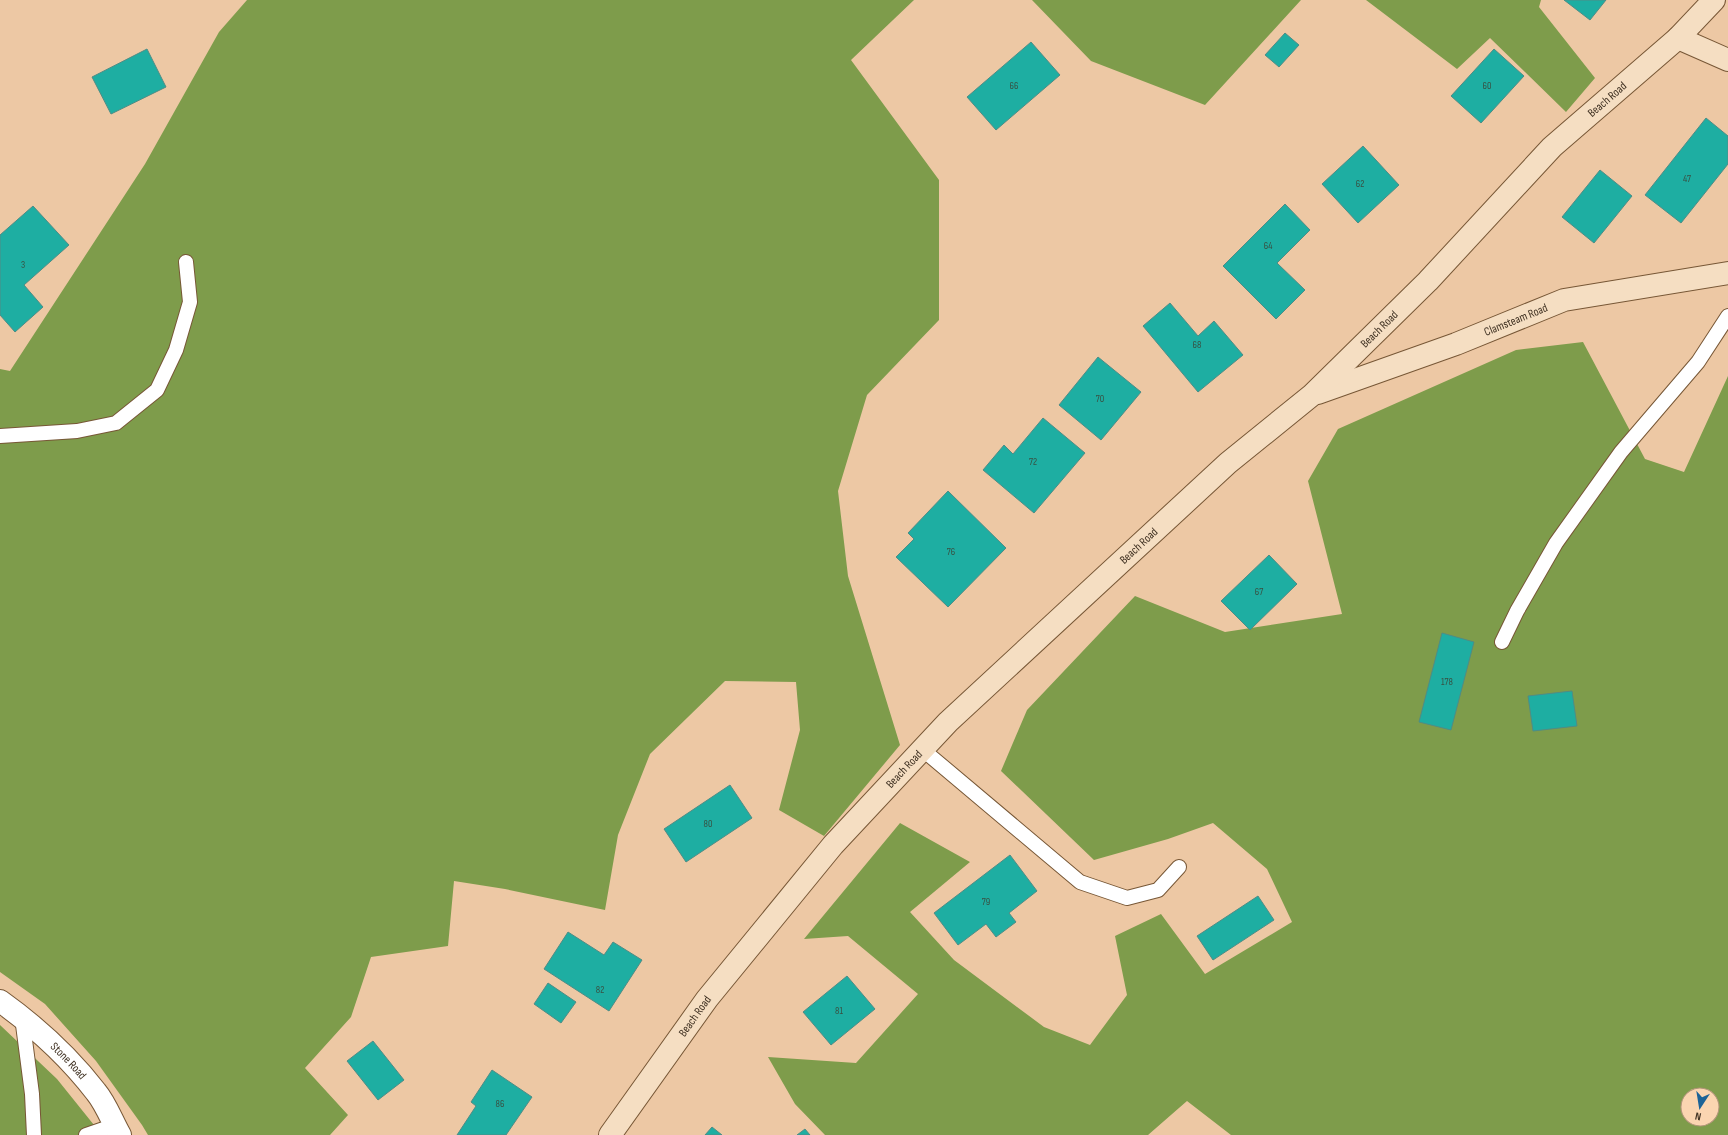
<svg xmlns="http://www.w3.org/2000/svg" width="1728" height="1135" viewBox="0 0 1728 1135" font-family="'Sofia Sans Condensed',sans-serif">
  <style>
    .forest { fill: #7e9c4b; fill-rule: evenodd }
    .building { fill: #1eaea2; stroke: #508c85 }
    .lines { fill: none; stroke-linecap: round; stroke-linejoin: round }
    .lane-casing { stroke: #775736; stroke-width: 16 }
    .street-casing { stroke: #775736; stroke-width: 24 }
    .secondary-casing { stroke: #775736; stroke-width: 24 }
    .lane { stroke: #fff; stroke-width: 14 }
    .street { stroke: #fff; stroke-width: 22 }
    .secondary { stroke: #f5dec2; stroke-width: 22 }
    .labels { text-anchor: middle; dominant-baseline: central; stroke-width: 4; stroke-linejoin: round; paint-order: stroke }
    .number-label { font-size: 10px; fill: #385143 }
    .street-label { font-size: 12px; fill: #403223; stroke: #fbd5b1 }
  </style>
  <rect width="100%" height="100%" fill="#edc8a4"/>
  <!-- forest -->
  <path class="forest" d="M247,0H914L851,60L939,180V320L867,395L838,491L848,576L900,745L824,836L779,810L800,730L796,682L725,681L650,754L618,835L605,910L505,889L454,881L448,946L371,957L351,1017L305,1068L348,1115L330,1135H148L142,1125L96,1061L45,1004L0,972V369L10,371L145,164L219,32Z
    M1032,0H1301L1205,105L1091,61Z
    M1366,0H1541L1539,7L1595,78L1566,112L1490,38L1457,69Z
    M1583,342L1645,459L1684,472L1728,376V1135H1231L1187,1101L1148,1135H825L795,1104L768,1057L856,1063L918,994L848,936L804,939L900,823L970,862L910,912L954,960L1044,1027L1090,1045L1127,995L1115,936L1161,914L1205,974L1292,922L1267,869L1213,823L1168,839L1094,860L1001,771L1027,710L1135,596L1225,632L1342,614L1308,481L1338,429L1516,350ZM1688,1095H1712V1119H1688Z
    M0,1025L57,1079L102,1135H0Z"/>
  <!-- building -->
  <path class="building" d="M1564,0H1606L1590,20Z
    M1285,33L1299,45L1279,67L1265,55Z
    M1031,42L1060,75L996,130L967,97Z
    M147,49L166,87L111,114L92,77Z
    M1494,49L1524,76L1481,123L1451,96Z
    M1706,118L1728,136V164L1681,223L1645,195Z
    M1363,146L1399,185L1358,223L1322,184Z
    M1600,170L1632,196L1594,243L1562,217Z
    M1285,204L1310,230L1277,263L1305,290L1276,319L1223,266Z
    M33,206L69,245L24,285L43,307L15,332L0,315V235Z
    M1170,303L1198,336L1214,321L1243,355L1198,392L1143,326Z
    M1098,357L1141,392L1101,440L1059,405Z
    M1043,418L1085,453L1034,513L983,470L1004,445L1013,454Z
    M948,491L1006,548L948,607L896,557L914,539L908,533Z
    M1269,555L1297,584L1250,630L1221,601Z
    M1442,633L1474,642L1451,730L1419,722Z
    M1572,691L1577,726L1533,731L1528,696Z
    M730,785L752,818L686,862L664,829Z
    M1010,855L1037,891L1009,913L1016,922L996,937L986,924L958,945L934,913Z
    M1258,896L1274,920L1213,960L1197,936Z
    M568,932L604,955L613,942L642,960L609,1011L544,969Z
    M847,976L875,1009L831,1045L803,1012Z
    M548,983L576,1002L561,1023L534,1004Z
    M373,1041L404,1080L378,1100L347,1061Z
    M492,1070L532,1097L506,1135H457L476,1106L471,1102Z
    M712,1127L722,1135H705Z
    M805,1129L810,1135H797Z"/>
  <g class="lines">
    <defs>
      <path id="lane" d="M0,436L77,431L116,423L157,390L176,350L190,302L186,262
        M1502,642L1517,611L1556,543L1621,452L1698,362L1728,316
        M922,749L1080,882L1127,898L1158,890L1179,867
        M22,1017L32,1094L34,1135
        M86,1135L115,1125"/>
      <g id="street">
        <path id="s1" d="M0,1001C35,1026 69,1057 96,1092C106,1104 112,1121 120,1135"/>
      </g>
      <g id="secondary">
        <path d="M1678,38L1728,60"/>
        <path id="s2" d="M1318,393L1456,344L1564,300L1728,273"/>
        <path id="s3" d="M610,1135L707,999L833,845L948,722L1228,463L1312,395L1428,281L1552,147L1678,38L1714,0"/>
      </g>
    </defs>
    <!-- lane casing -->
    <use href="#lane" class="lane-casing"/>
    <!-- street casing -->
    <use href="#street" class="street-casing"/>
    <!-- secondary casing -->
    <use href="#secondary" class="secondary-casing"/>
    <!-- lane -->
    <use href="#lane" class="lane"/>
    <!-- street -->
    <use href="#street" class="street"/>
    <!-- secondary -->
    <use href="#secondary" class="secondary"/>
  </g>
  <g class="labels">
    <!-- number labels -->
    <g class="number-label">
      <text x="1014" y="86">66</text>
      <text x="1487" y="86">60</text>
      <text x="1687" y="179">47</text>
      <text x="1360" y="184">62</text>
      <text x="1268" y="246">64</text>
      <text x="23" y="265">3</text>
      <text x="1197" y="345">68</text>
      <text x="1100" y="399">70</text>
      <text x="1033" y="462">72</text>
      <text x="951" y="552">76</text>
      <text x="1259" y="592">67</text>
      <text x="1447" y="682">178</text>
      <text x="708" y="824">80</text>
      <text x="986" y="902">79</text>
      <text x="600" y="990">82</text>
      <text x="839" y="1011">81</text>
      <text x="500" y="1104">86</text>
    </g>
    <!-- street labels -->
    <g class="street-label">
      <text stroke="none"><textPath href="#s3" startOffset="1442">Beach Road</textPath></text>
      <text stroke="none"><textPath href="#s2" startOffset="211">Clamsteam Road</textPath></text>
      <text stroke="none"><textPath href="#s3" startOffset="1118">Beach Road</textPath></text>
      <text stroke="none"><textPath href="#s3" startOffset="794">Beach Road</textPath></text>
      <text stroke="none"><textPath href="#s3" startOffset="470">Beach Road</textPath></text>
      <text stroke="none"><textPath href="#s3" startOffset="146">Beach Road</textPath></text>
      <text stroke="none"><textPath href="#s1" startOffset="91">Stone Road</textPath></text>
    </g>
  </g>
  <!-- north arrow -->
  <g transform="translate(1700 1107) rotate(192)"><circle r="19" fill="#fbd5b1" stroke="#b09478"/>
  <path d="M0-3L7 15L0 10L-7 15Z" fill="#1d6397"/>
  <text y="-6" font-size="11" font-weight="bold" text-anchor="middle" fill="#403223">N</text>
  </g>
</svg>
